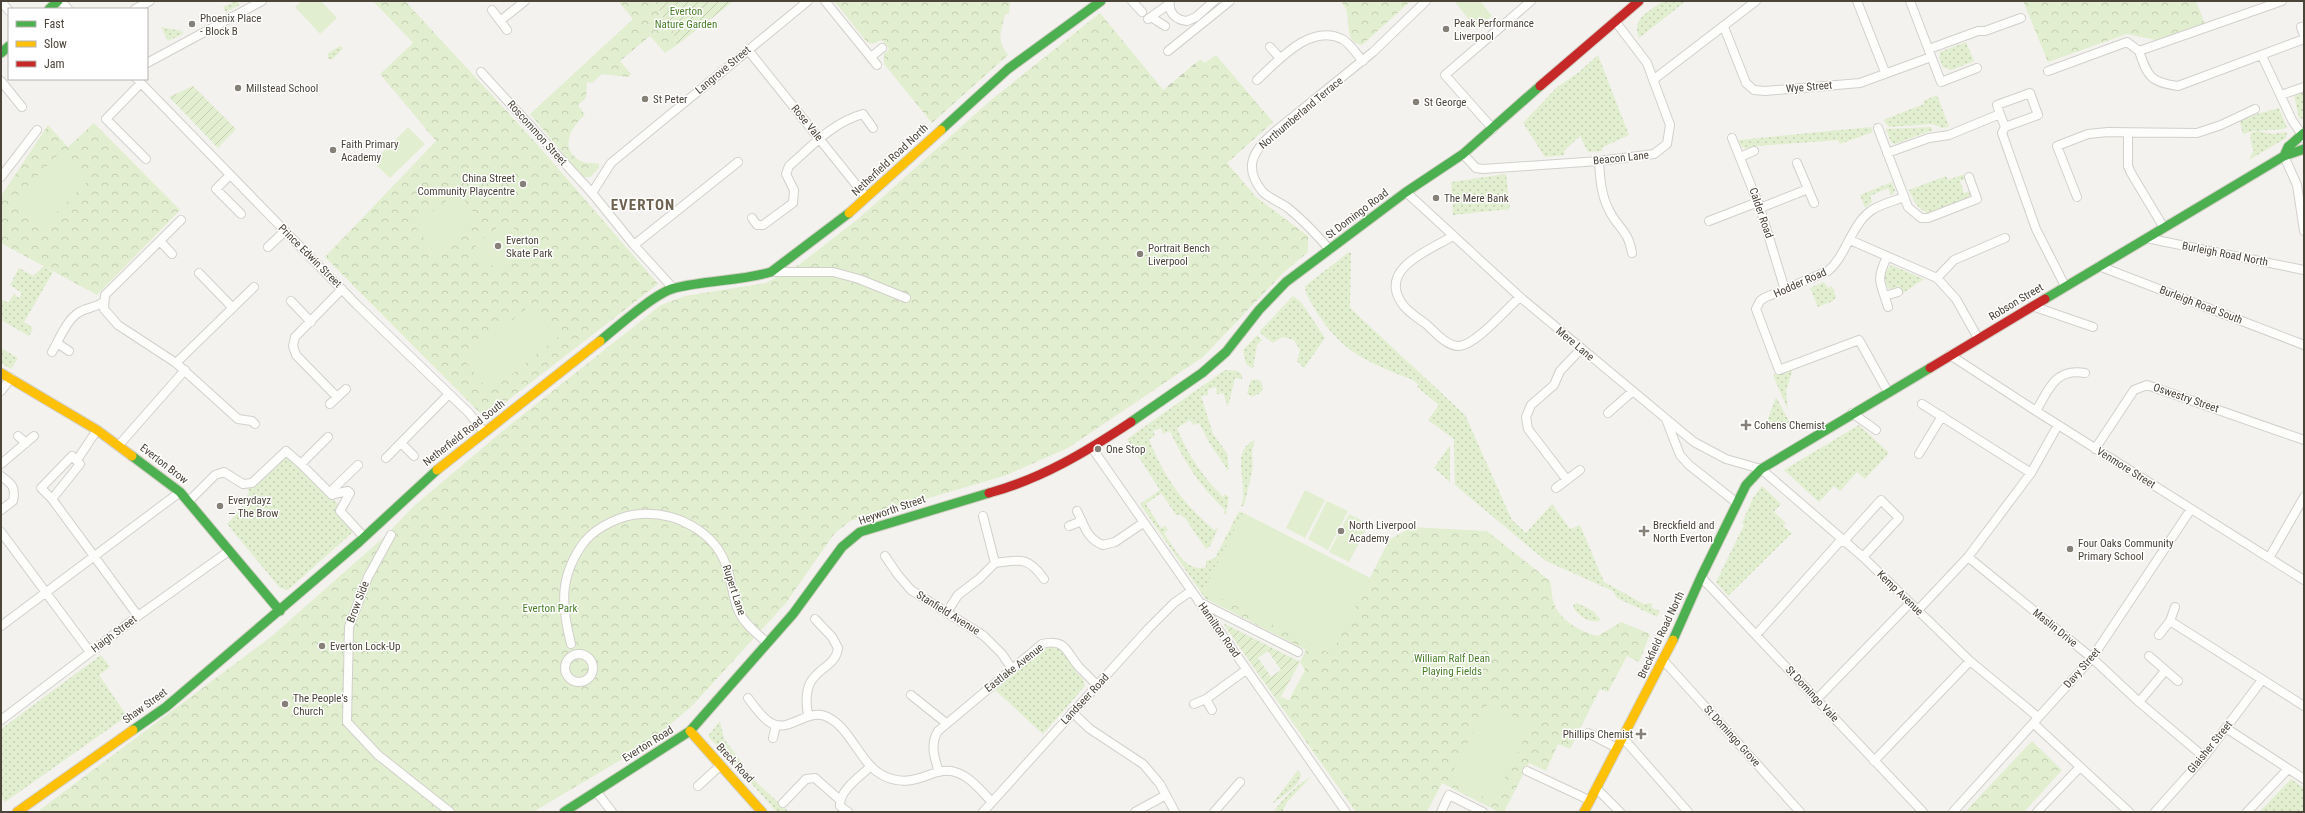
<svg xmlns="http://www.w3.org/2000/svg" width="2305" height="813" viewBox="0 0 2305 813" font-family="'Roboto Condensed',sans-serif">
  <style>
    .grass { fill: url(#grass-dots) }
    .forest { fill: url(#forest-firs) }
    .park { fill: url(#park-crowns) }
    .garden { fill: url(#garden-furrows); fill-rule: evenodd }
    .pitch { fill: #e1eecf }
    .lines { fill: none; stroke-linecap: round; stroke-linejoin: round }
    .street-casing { stroke: #d2d0cb; stroke-width: 10 }
    .fast-casing { stroke: #d3cfc5; stroke-width: 11 }
    .slow-casing { stroke: #d3cfc5; stroke-width: 11 }
    .jam-casing { stroke: #d3cfc5; stroke-width: 11 }
    .street { stroke: #fdfdfc; stroke-width: 8 }
    .fast { stroke: #4caf50; stroke-width: 9 }
    .slow { stroke: #ffc107; stroke-width: 9 }
    .jam { stroke: #c62828; stroke-width: 9 }
    .poi-dot { fill: #868178; stroke: #fff; stroke-width: 1.5 }
    .labels { text-anchor: middle; dominant-baseline: central; stroke-width: 3; stroke-linejoin: round; paint-order: stroke }
    .park-label { font-size: 11px; fill: #4a7f2a; stroke: #fff }
    .poi-label { font-size: 11px; fill: #4b4439; stroke: #fff; text-anchor: start }
    .street-label { font-size: 11px; fill: #4b4439; stroke: #fff }
    .district-label { font-size: 15px; font-weight: bold; letter-spacing: 1px; fill: #6e6250; stroke: #fff }
  </style>
  <defs>
    <pattern id="grass-dots" width="8" height="8" patternUnits="userSpaceOnUse"><rect width="8" height="8" fill="#e1eecf"/><path d="M2 2h.1M6 6h.1" fill="none" stroke="#c3cdb2" stroke-width="1.8" stroke-linecap="round"/></pattern>
    <pattern id="forest-firs" width="22" height="20" patternUnits="userSpaceOnUse"><rect width="22" height="20" fill="#e1eecf"/><path d="M5 1l3.5 6h-7zM16 11l3.5 6h-7z" fill="#c3cdb2"/></pattern>
    <pattern id="park-crowns" width="20" height="18" patternUnits="userSpaceOnUse"><rect width="20" height="18" fill="#e1eecf"/><path d="M2 6a3 3 0 1 1 6 0M12 15a3 3 0 1 1 6 0" fill="none" stroke="#c3cdb2"/></pattern>
    <pattern id="garden-furrows" width="10" height="10" patternUnits="userSpaceOnUse"><rect width="10" height="10" fill="#e1eecf"/><path d="M-1 1l2-2M0 10L10 0M9 11l2-2" fill="none" stroke="#c3cdb2"/></pattern>
  </defs>
  <rect width="100%" height="100%" fill="#f4f2ee"/>
  <!-- grass -->
  <path class="grass" d="M232,1L238,2L240,5L226,12L223,7L232,3Z
    M1663,1H1686L1639,38C1631,18 1649,12 1663,1Z
    M161,27L182,31L183,34L168,41Z
    M1966,42L1974,61L1952,70L1943,67L1939,57L1940,52Z
    M340,46L343,48L333,59H328V53Z
    M1598,55L1629,135L1603,147L1602,151L1588,152L1580,136L1564,151L1565,155L1545,157L1523,123L1556,88L1579,72Z
    M2303,92L2304,94V119L2299,118L2294,95Z
    M1937,95L1949,127L1942,128L1932,124L1889,127L1883,120L1924,104L1923,101Z
    M2279,108L2287,128C2271,132 2259,128 2243,134L2240,122L2243,118Z
    M1871,127L1873,132L1840,144L1838,140L1757,146L1748,149L1742,147L1738,140Z
    M1931,127L1933,130L1895,144L1891,142L1886,129Z
    M2257,131L2272,134L2287,132L2286,138L2249,160L2254,149L2252,148L2250,134Z
    M1506,174L1510,209L1453,215L1451,182Z
    M1964,174L1965,179L1960,181L1964,193L1971,191L1969,198L1930,214C1917,209 1914,202 1909,190L1946,176L1948,180Z
    M1892,182L1895,190L1894,193L1891,195L1888,188L1870,196L1872,202L1865,208L1860,195Z
    M1349,252L1351,253L1350,308L1465,415L1512,520L1526,533L1552,504L1570,529L1580,525L1604,582L1644,604L1652,603V608L1660,611L1657,617L1617,598L1613,591L1546,561L1455,485L1454,439L1428,420L1439,405L1417,387L1419,385L1413,380C1368,362 1343,354 1316,311C1312,303 1305,295 1305,286Z
    M1891,265L1924,279L1902,294L1899,286L1890,289L1887,287L1884,275Z
    M44,266L53,272L24,322L33,328L29,336L1,320V299L8,303L14,294L19,298L22,293L10,285L19,268L33,276Z
    M1824,282L1828,288L1832,286L1836,297L1833,301L1818,307L1810,288Z
    M1293,296L1301,302L1325,338L1304,368L1297,361L1300,350L1294,340L1282,337L1273,343L1259,332Z
    M1257,335L1262,340L1257,345L1253,369L1246,364L1243,350Z
    M1,348L18,358L11,369L1,363Z
    M1793,368L1786,392L1788,410L1773,375Z
    M1225,370L1238,371L1242,375V379L1235,378L1228,407L1223,393L1217,394L1216,387L1208,389V395L1201,396L1213,434L1227,453L1229,469L1224,472L1227,469L1210,444L1199,423L1193,425L1190,420L1177,428C1188,455 1202,476 1223,497L1225,494L1229,497L1226,514L1223,513L1225,510C1200,486 1184,462 1170,431L1163,434L1161,428L1153,431L1155,436L1149,439C1164,478 1183,503 1214,530L1218,528L1210,546L1206,549L1185,518L1179,514L1177,516L1161,493L1146,504L1161,528L1165,526L1168,530L1164,533C1173,546 1186,574 1206,567V561L1215,558L1239,511L1243,513L1205,590L1306,650L1205,598L1140,504L1160,490L1127,439Z
    M1256,379L1261,381L1263,388L1260,393L1252,397L1247,393L1251,380Z
    M1776,397L1790,423L1766,424Z
    M1859,425L1889,453L1865,479L1857,472L1840,491L1834,486L1819,502L1784,470Z
    M1255,440L1252,451L1253,467L1244,506H1241C1250,486 1228,451 1255,440Z
    M1450,445V482L1434,468Z
    M285,455L301,466L340,506L354,531L288,590L280,588L227,524L243,506L241,503L249,493L248,487Z
    M1762,486L1781,504L1774,512L1786,523L1783,526L1792,533L1728,596L1716,582L1744,525L1742,523L1753,498Z
    M1577,603L1593,611L1601,620C1592,625 1575,615 1573,605Z
    M1049,646L1060,648L1075,667V671L1083,679L1085,686L1043,734L995,690L1004,683L1002,681L1043,648Z
    M101,655L110,667L99,675L127,716L5,802L1,797V729Z
    M720,721L724,739L744,765L737,768L708,736Z
    M747,770L757,783L789,812H777L743,774Z
    M1298,770L1301,774C1300,787 1281,797 1272,804Z
    M1311,777L1287,802L1282,812H1274C1281,800 1299,783 1311,777Z
    M2291,779L2304,788V812H2259Z"/>
  <!-- forest -->
  <path class="forest" d="M1201,60L1205,63L1213,78L1176,96L1162,91L1198,61Z"/>
  <!-- park -->
  <path class="park" d="M373,1H405L536,143L658,284L485,418L325,257L436,141L380,74L413,43Z
    M618,1H654L662,17L670,22L677,45L665,53L650,36L620,61L631,74L628,77L602,74L592,83L587,82L586,98L578,105L585,115C570,127 558,151 583,162C588,164 593,162 599,164V168L590,177H583L530,114L633,19Z
    M834,1H1010L1009,14H1005C1001,33 996,39 1008,55L932,123L884,64V54L889,49L882,40L872,44L867,42Z
    M1341,1H1411L1362,45C1346,43 1349,24 1347,13C1347,8 1343,5 1341,1Z
    M2023,1H2196L2205,24L2160,41L2127,34L2048,62Z
    M1100,13L1164,91L1216,55L1273,122L1227,163L1256,197L1308,236V252L1283,273L1203,357L1068,448L1004,476L850,521L834,534L786,603L692,706L646,745L533,812H37L272,636L384,537L415,505L505,429L661,305L685,296L766,283L800,264L858,219L991,100Z
    M94,123L180,210L97,295L1,243V196L48,125L68,147Z
    M1243,513L1370,578L1389,540L1411,527L1487,531L1550,581C1552,588 1551,596 1554,603C1559,620 1582,633 1598,636L1621,622L1650,634L1639,662L1627,656L1608,692L1600,689L1570,749L1558,744L1546,771L1529,763L1504,812H1499L1442,783L1427,812H1356L1278,702L1281,697L1289,700L1305,670L1300,662L1306,650L1205,598L1204,590Z
    M2032,741L2062,770L2024,812H1965Z"/>
  <!-- garden -->
  <path class="garden" d="M654,1H734L677,45L670,23L665,21Z
    M193,86L236,129L218,148L169,97Z
    M1225,624L1300,662L1278,702L1224,625ZM1268,651L1281,670L1271,677L1258,658Z"/>
  <!-- pitch -->
  <path class="pitch" d="M302,1H321L337,18L320,34L295,7Z
    M1454,1H1480L1492,16L1477,29Z
    M408,127L425,144L390,178L373,162Z
    M62,151L90,179L43,226L15,198Z
    M458,192L480,221L436,254L414,225Z
    M504,223L509,224L519,233L520,254L511,263L500,268L480,261L475,250L477,242Z
    M527,308L531,313L538,312L558,337L490,392L463,359Z
    M1305,490L1325,500L1305,538L1286,528Z
    M1327,501L1348,511L1328,550L1308,539Z
    M1243,513L1370,578L1331,654L1204,590Z
    M1349,514L1369,524L1349,562L1329,552Z
    M1488,703L1531,725L1493,802L1449,779Z"/>
  <g class="lines">
    <defs>
      <path id="street" d="M1,1L9,11
        M61,1L68,9
        M825,1L877,65
        M1132,1L1142,12
        M1170,1C1168,13 1176,20 1187,21L1196,17L1214,1
        M1857,1L1885,72
        M1910,1L1941,82L1977,68
        M135,9L150,1
        M492,10L507,30
        M1151,17L1165,26
        M1148,19L1169,4
        M500,21L525,1
        M1724,27L1746,83L1754,90L1765,91L1860,83L1931,57
        M2301,27L2304,35
        M1270,47L1280,58
        M1929,49L1978,31H1985L2021,18
        M748,50L866,197
        M1168,51L1230,1
        M2139,51C2148,77 2150,82 2178,86L2304,39
        M2139,51L2282,1
        M2262,56L2292,120L2304,138
        M871,57L882,48
        M147,63L262,1
        M2048,71L2127,42L2139,51
        M481,72L592,193L634,245L673,288
        M137,79L357,305L469,413L484,432
        M1257,80C1278,61 1310,23 1342,39C1349,42 1357,55 1363,61
        M1653,80L1756,1
        M1,81L22,107
        M141,83L106,119L146,159
        M2281,95L2304,87
        M2005,127L2002,133L2036,229L2065,286
        M1878,128L1908,207L1921,218H1928L1977,199L1969,177
        M1493,129L1445,75L1531,1
        M2128,133V166L2131,173L2164,228
        M1732,138L1760,208L1785,290
        M1887,153L1929,138L1949,135L2000,114L1997,105L2030,93L2038,115L2005,127L2000,114
        M1463,154L1476,168L1483,169L1599,161L1654,154L1667,144L1670,125L1647,63L1615,21
        M2284,156L2297,185L2304,231
        M1740,157L1754,151
        M1599,161C1600,178 1601,195 1609,210C1618,229 1628,229 1632,253
        M1797,163L1814,203
        M230,175L216,189L241,214
        M1,177L37,130
        M1406,192L1520,297L1694,442L1726,459L1761,469L1863,557L1970,661L2038,717
        M592,193L611,163L808,1
        M2077,197L2057,146L2088,134L2108,132L2197,133L2221,125L2255,109
        M1760,208L1808,189
        M752,218L757,225H763L793,203L794,190L786,174L789,166C811,147 833,122 863,114L873,128
        M181,220L105,295L104,309L118,325L176,363L238,419L252,421L255,424
        M1709,221L1758,202
        M1453,236C1430,250 1379,268 1401,302C1406,311 1418,318 1426,324C1435,332 1446,346 1459,346C1476,345 1506,309 1520,297
        M2146,238L2304,270
        M1850,240L1937,278L1956,299L1978,338
        M160,241L172,254
        M634,245L738,162
        M268,247L285,231
        M1330,250C1317,235 1303,220 1288,208C1280,202 1268,198 1262,191C1243,167 1253,151 1273,133L1373,52L1426,1
        M1887,257C1875,281 1881,283 1888,307
        M2099,266L2304,345
        M771,272H833L859,279L906,298
        M199,273L232,307
        M1937,278L1954,260L2005,238
        M1885,296L1898,292
        M291,301L311,322
        M2032,306L2093,327
        M57,343L69,351
        M52,352C59,340 66,321 78,313C86,307 96,308 103,302
        M1950,355L2036,411L2304,580
        M176,363L254,287
        M1,391L11,378
        M1888,392L1859,340L1779,370L1756,309L1760,301L1764,298L1828,271C1847,255 1851,224 1872,210C1881,204 1894,201 1904,197
        M337,397L296,355L293,346L295,337L342,289
        M330,404L346,389
        M1922,404L2031,473
        M2036,411C2049,389 2055,368 2085,373
        M1608,413L1633,391
        M1852,413L1876,430
        M1666,419L1680,455L1689,465L1737,503
        M18,436L26,443
        M328,437L301,464L332,495L334,494L332,490L358,465
        M401,443L414,456
        M119,445L185,370
        M1092,448L1346,812
        M2095,449L2134,390L2147,385L2304,440
        M1919,454L1942,416
        M386,458L449,394
        M77,460L97,430
        M1,464L34,436
        M1,476C12,484 16,487 13,501L1,510
        M1567,480L1528,429L1526,417L1531,405L1554,385L1560,371L1581,349
        M1556,488L1580,470
        M334,494L348,491L350,493L340,511L364,537
        M52,499L80,464L72,456L41,488L52,499L138,616
        M189,501L215,475L224,472L243,484L252,483L286,451L301,464
        M1077,511C1084,525 1087,539 1103,545L1115,542L1143,523
        M1069,526L1082,521
        M1,532L90,652
        M391,535L368,577L349,627L347,722L378,755L450,812
        M1843,542L1881,500L1899,518L1863,557
        M885,556L898,575L911,590L984,636L1002,654L1012,669
        M1968,557L2092,658L2139,702L2204,757
        M2269,558L2304,497
        M995,563C1020,560 1028,556 1044,579
        M1701,577L1923,812
        M1199,602L1298,652
        M1918,610L1968,557L2031,473L2058,425
        M947,612L958,595L979,579L995,563L983,516
        M2170,621L2304,706
        M1,626L180,492
        M1756,635L1841,540
        M2159,635L2170,621L2175,607
        M571,644C561,605 559,575 585,541C598,526 622,515 641,514C676,512 714,531 726,565C732,580 732,598 739,612C745,625 757,633 767,643
        M565 668a14 14 0 1 1 28 0a14 14 0 1 1-28 0Z
        M2149,656L2178,681
        M1664,661L1800,812
        M911,695L946,723
        M748,698C754,706 760,715 768,721C787,736 804,709 825,716C850,725 860,765 884,776C916,791 932,765 955,772C970,776 981,791 992,802
        M1206,699L1212,710
        M1817,699L1910,603
        M2139,702L2165,671
        M1194,704L1206,699L1246,670
        M1072,712L1090,729L1143,764L1160,784L1175,812
        M808,715C799,665 835,674 838,648L832,637L815,619
        M1,720L138,616L229,551
        M2034,724L2129,812
        M2226,728L2304,779
        M1588,733L1617,748
        M773,738L776,725
        M1623,738L1688,812
        M1874,761L1970,661
        M1527,771L1589,800
        M939,772C934,757 930,744 938,731L1042,644C1066,638 1066,652 1079,667C1085,673 1091,679 1097,685
        M698,786L721,765
        M1596,788L1620,812
        M596,791L612,812
        M783,803L806,779L815,778L840,800
        M848,812L840,806C839,790 861,776 871,766
        M983,812L1148,629L1174,603L1191,591
        M1135,812L1166,795
        M1214,812L1240,782
        M1441,812L1449,795L1483,812
        M1953,812L2092,658L2191,509
        M2037,812L2080,767
        M2155,812L2204,757L2262,680
        M2247,812L2288,769"/>
      <path id="fast" d="M49,9L58,1
        M1,53L9,46
        M941,130L1008,69L1101,1
        M2284,156L2288,147L2304,133
        M2045,299L2284,156L2304,149
        M600,341C616,328 656,292 675,288C706,280 740,281 771,272L849,213
        M1131,422L1202,373L1226,352L1259,310L1286,282L1406,192L1463,154L1540,86
        M132,456L180,492L280,611
        M1673,640L1701,577L1746,485L1761,469L1930,368
        M133,730L166,707L359,542L437,470
        M564,812L690,731L793,614L842,547L860,532L989,493"/>
      <path id="slow" d="M849,213L941,130
        M1,373L97,430L132,456
        M437,470L600,341
        M690,731L762,812
        M17,812L133,730
        M1584,812L1673,640"/>
      <path id="jam" d="M1540,86L1639,1
        M1930,368L2045,299
        M989,493C1041,479 1086,452 1131,422"/>
    </defs>
    <!-- street casing -->
    <use href="#street" class="street-casing"/>
    <!-- fast casing -->
    <use href="#fast" class="fast-casing"/>
    <!-- slow casing -->
    <use href="#slow" class="slow-casing"/>
    <!-- jam casing -->
    <use href="#jam" class="jam-casing"/>
    <!-- street -->
    <use href="#street" class="street"/>
    <!-- fast -->
    <use href="#fast" class="fast"/>
    <!-- slow -->
    <use href="#slow" class="slow"/>
    <!-- jam -->
    <use href="#jam" class="jam"/>
  </g>
  <!-- markers -->
  <g class="poi-dot">
    <circle cx="192" cy="24" r="4"/>
    <circle cx="1446" cy="29" r="4"/>
    <circle cx="238" cy="88" r="4"/>
    <circle cx="645" cy="99" r="4"/>
    <circle cx="1416" cy="102" r="4"/>
    <circle cx="333" cy="150" r="4"/>
    <circle cx="523" cy="184" r="4"/>
    <circle cx="1436" cy="198" r="4"/>
    <circle cx="498" cy="246" r="4"/>
    <circle cx="1140" cy="254" r="4"/>
    <path d="M1744 419h4v4h4v4h-4v4h-4v-4h-4v-4h4z"/>
    <circle cx="1098" cy="449" r="4"/>
    <circle cx="220" cy="506" r="4"/>
    <circle cx="1341" cy="531" r="4"/>
    <path d="M1642 525h4v4h4v4h-4v4h-4v-4h-4v-4h4z"/>
    <circle cx="2070" cy="549" r="4"/>
    <circle cx="322" cy="646" r="4"/>
    <circle cx="285" cy="704" r="4"/>
    <path d="M1639 728h4v4h4v4h-4v4h-4v-4h-4v-4h4z"/>
  </g>
  <g class="labels">
    <!-- park labels -->
    <g class="park-label">
      <text x="686" y="11">Everton<tspan x="686" dy="13">Nature Garden</tspan></text>
      <text x="550" y="608">Everton Park</text>
      <text x="1452" y="658">William Ralf Dean<tspan x="1452" dy="13">Playing Fields</tspan></text>
    </g>
    <!-- poi labels -->
    <g class="poi-label">
      <text x="200" y="18">Phoenix Place<tspan x="200" dy="13">- Block B</tspan></text>
      <text x="1454" y="23">Peak Performance<tspan x="1454" dy="13">Liverpool</tspan></text>
      <text x="246" y="88">Millstead School</text>
      <text x="653" y="99">St Peter</text>
      <text x="1424" y="102">St George</text>
      <text x="341" y="144">Faith Primary<tspan x="341" dy="13">Academy</tspan></text>
      <text x="515" y="178" text-anchor="end">China Street<tspan x="515" dy="13">Community Playcentre</tspan></text>
      <text x="1444" y="198">The Mere Bank</text>
      <text x="506" y="240">Everton<tspan x="506" dy="13">Skate Park</tspan></text>
      <text x="1148" y="248">Portrait Bench<tspan x="1148" dy="13">Liverpool</tspan></text>
      <text x="1754" y="425">Cohens Chemist</text>
      <text x="1106" y="449">One Stop</text>
      <text x="228" y="500">Everydayz<tspan x="228" dy="13">— The Brow</tspan></text>
      <text x="1349" y="525">North Liverpool<tspan x="1349" dy="13">Academy</tspan></text>
      <text x="1653" y="525">Breckfield and<tspan x="1653" dy="13">North Everton</tspan></text>
      <text x="2078" y="543">Four Oaks Community<tspan x="2078" dy="13">Primary School</tspan></text>
      <text x="330" y="646">Everton Lock-Up</text>
      <text x="293" y="698">The People's<tspan x="293" dy="13">Church</tspan></text>
      <text x="1633" y="734" text-anchor="end">Phillips Chemist</text>
    </g>
    <!-- street labels -->
    <g class="street-label">
      <text transform="translate(723 70) rotate(-40)">Langrove Street</text>
      <text transform="translate(1809 87) rotate(-5)">Wye Street</text>
      <text transform="translate(1301 113) rotate(-40)">Northumberland Terrace</text>
      <text transform="translate(807 123) rotate(51)">Rose Vale</text>
      <text transform="translate(537 133) rotate(48)">Roscommon Street</text>
      <text transform="translate(1621 158) rotate(-6)">Beacon Lane</text>
      <text transform="translate(890 160) rotate(-43)">Netherfield Road North</text>
      <text transform="translate(1761 213) rotate(71)">Calder Road</text>
      <text transform="translate(1357 214) rotate(-37)">St Domingo Road</text>
      <text transform="translate(2225 254) rotate(11)">Burleigh Road North</text>
      <text transform="translate(310 256) rotate(45)">Prince Edwin Street</text>
      <text transform="translate(1800 283) rotate(-24)">Hodder Road</text>
      <text transform="translate(2016 302) rotate(-31)">Robson Street</text>
      <text transform="translate(2201 305) rotate(21)">Burleigh Road South</text>
      <text transform="translate(1575 344) rotate(40)">Mere Lane</text>
      <text transform="translate(2186 398) rotate(19)">Oswestry Street</text>
      <text transform="translate(464 433) rotate(-38)">Netherfield Road South</text>
      <text transform="translate(164 464) rotate(38)">Everton Brow</text>
      <text transform="translate(2126 468) rotate(32)">Venmore Street</text>
      <text transform="translate(892 510) rotate(-19)">Heyworth Street</text>
      <text transform="translate(734 590) rotate(72)">Rupert Lane</text>
      <text transform="translate(1900 593) rotate(44)">Kemp Avenue</text>
      <text transform="translate(358 602) rotate(-69)">Brow Side</text>
      <text transform="translate(948 613) rotate(32)">Stanfield Avenue</text>
      <text transform="translate(2055 628) rotate(39)">Maslin Drive</text>
      <text transform="translate(1219 630) rotate(55)">Hamilton Road</text>
      <text transform="translate(114 634) rotate(-37)">Haigh Street</text>
      <text transform="translate(1661 635) rotate(-65)">Breckfield Road North</text>
      <text transform="translate(1014 668) rotate(-38)">Eastlake Avenue</text>
      <text transform="translate(2082 668) rotate(-49)">Davy Street</text>
      <text transform="translate(1812 694) rotate(47)">St Domingo Vale</text>
      <text transform="translate(1085 699) rotate(-47)">Landseer Road</text>
      <text transform="translate(145 706) rotate(-36)">Shaw Street</text>
      <text transform="translate(1732 736) rotate(48)">St Domingo Grove</text>
      <text transform="translate(648 744) rotate(-32)">Everton Road</text>
      <text transform="translate(2210 747) rotate(-51)">Glaisher Street</text>
      <text transform="translate(735 763) rotate(47)">Breck Road</text>
    </g>
    <!-- district labels -->
    <g class="district-label">
      <text x="643" y="205">EVERTON</text>
    </g>
  </g>
  <!-- border -->
  <rect width="2305" height="813" fill="none" stroke="#4b4439" stroke-width="4"/>
  <!-- legend -->
  <rect x="8" y="8" width="140" height="72" fill="#ffffff" stroke="#b7b4b0"/>
  <rect x="16" y="21" width="20" height="6" fill="#4caf50" stroke="#b7b4b0"/>
  <text x="44" y="28" font-size="12" fill="#4b4439">Fast</text>
  <rect x="16" y="41" width="20" height="6" fill="#ffc107" stroke="#b7b4b0"/>
  <text x="44" y="48" font-size="12" fill="#4b4439">Slow</text>
  <rect x="16" y="61" width="20" height="6" fill="#c62828" stroke="#b7b4b0"/>
  <text x="44" y="68" font-size="12" fill="#4b4439">Jam</text>
</svg>
